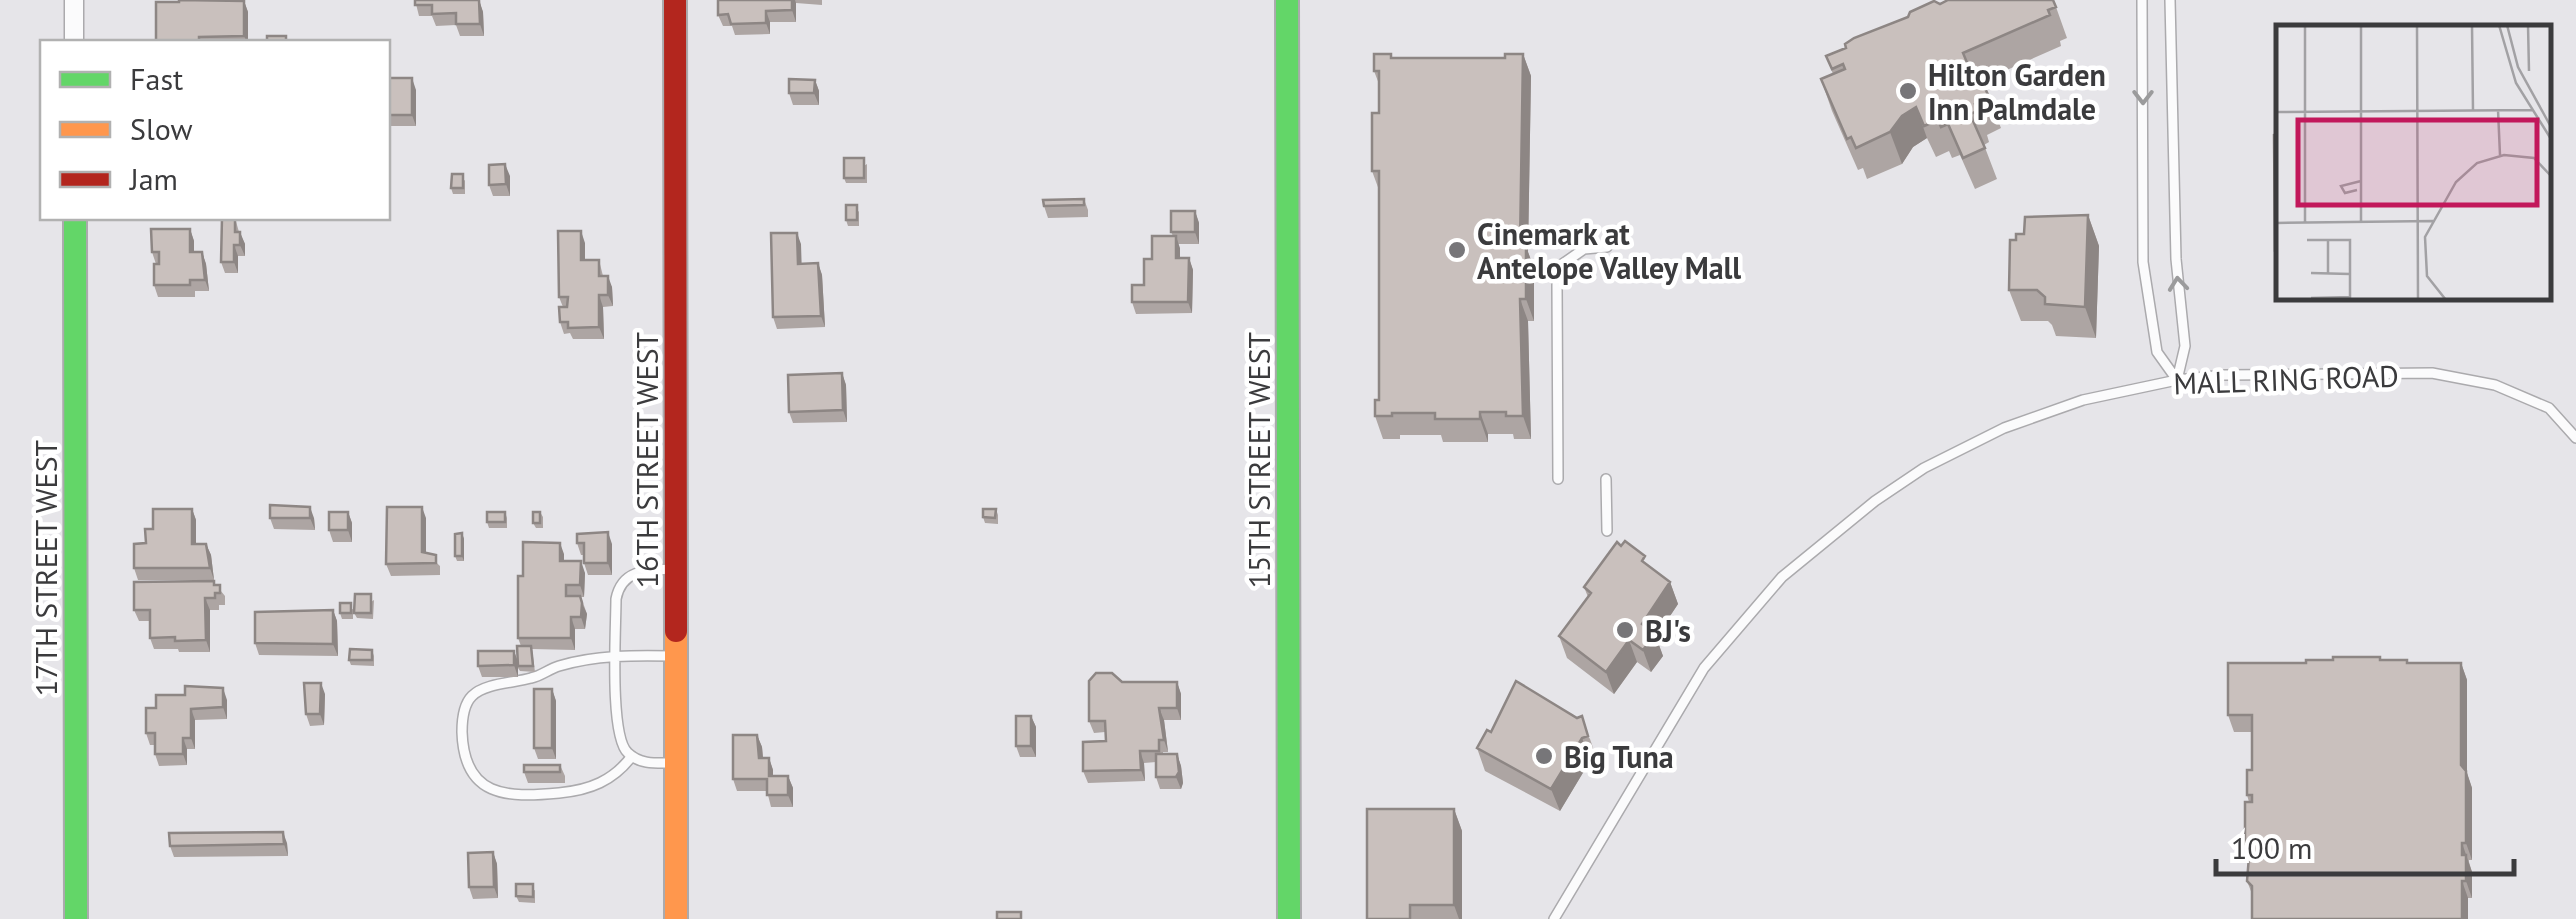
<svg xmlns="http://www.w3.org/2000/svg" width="2576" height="919" viewBox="0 0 2576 919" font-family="'PT Sans',sans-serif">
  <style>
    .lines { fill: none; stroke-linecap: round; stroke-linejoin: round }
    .lane-casing { stroke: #abaaad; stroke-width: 12 }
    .street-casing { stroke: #abaaad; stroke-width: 21 }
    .fast-casing { stroke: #abaaad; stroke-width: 26 }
    .slow-casing { stroke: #abaaad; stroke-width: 26 }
    .jam-casing { stroke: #abaaad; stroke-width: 26 }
    .lane { stroke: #fbfbfc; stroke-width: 9 }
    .street { stroke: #fbfbfc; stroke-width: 18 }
    .fast { stroke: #63d668; stroke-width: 22 }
    .slow { stroke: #ff974d; stroke-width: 22 }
    .jam { stroke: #b3261e; stroke-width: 22 }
    .wall { fill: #ada5a3 }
    .shaded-wall { fill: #8d8684 }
    .building { fill: #c9c0bd; stroke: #8d8684; stroke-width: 2.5 }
    .oneway { stroke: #9b9b9c }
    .poi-dot { fill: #777679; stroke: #fff; stroke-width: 4 }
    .labels { text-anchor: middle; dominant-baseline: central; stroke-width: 9; stroke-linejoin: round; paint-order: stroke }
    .poi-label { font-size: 30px; font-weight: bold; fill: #3b3b3d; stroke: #fff; text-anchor: start }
    .street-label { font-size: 30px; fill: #3b3b3d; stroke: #fff }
    .inset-road { fill: none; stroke: #a2a1a4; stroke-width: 2.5 }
    .view { fill: #c2185b; fill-opacity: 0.15; stroke: #c2185b; stroke-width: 5 }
    .inset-edge { fill: none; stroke: #3b3b3d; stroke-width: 5 }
  </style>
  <rect width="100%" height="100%" fill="#e6e5e9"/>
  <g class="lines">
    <defs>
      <path id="lane" d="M2142,0L2143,262L2157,352L2177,380
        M2170,0L2176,259L2185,346L2177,380
        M1558,479L1557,285L1561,265L1584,249L1607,247
        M1606,479L1607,531
        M632,756C613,781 590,790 559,793C506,798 464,797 462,732C462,720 463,705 472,696C485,683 514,683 531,678C541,676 549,669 559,666C595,655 636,655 673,656
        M673,763C658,763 640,765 628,753C609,736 616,628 616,599C622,568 649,570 675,569
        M1554,919L1704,668L1782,577L1875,501L1924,468L2004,428L2083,400L2177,380L2224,375L2432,373L2495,385L2549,408L2576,438"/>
      <path id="street" d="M74,0V42"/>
      <path id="fast" d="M1287,0L1289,919
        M75,218L76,919"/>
      <path id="slow" d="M676,631V919"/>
      <path id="jam" d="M675,0L676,631"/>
    </defs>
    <!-- lane casing -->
    <use href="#lane" class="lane-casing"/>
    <!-- street casing -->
    <use href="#street" class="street-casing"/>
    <!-- fast casing -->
    <use href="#fast" class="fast-casing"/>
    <!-- slow casing -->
    <use href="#slow" class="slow-casing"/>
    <!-- jam casing -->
    <use href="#jam" class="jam-casing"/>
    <!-- lane -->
    <use href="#lane" class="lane"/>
    <!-- street -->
    <use href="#street" class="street"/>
    <!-- fast -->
    <use href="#fast" class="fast"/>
    <!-- slow -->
    <use href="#slow" class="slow"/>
    <!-- jam -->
    <use href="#jam" class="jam"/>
  </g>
  <!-- wall -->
  <path class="wall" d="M415,0H479L483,12L484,36H460L456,25L436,26L432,16H419Z
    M718,0H822V5L796,3V22H770V34L735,35L732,26H723L718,15Z
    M244,1L248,12V42H156Z
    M1940,4L2056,7L2067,38L2060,41L2061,46L1982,81L2001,128L1987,135L1989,142L1984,145L1997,179L1975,189L1960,155L1952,158L1949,151L1936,157L1927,138L1913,147L1902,164L1867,179L1863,168L1858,170L1832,111L1821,79L1833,74L1826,56Z
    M1523,54L1531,76L1528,252L1534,268V321H1528L1531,439H1514L1513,434H1488V442H1443L1441,435H1400V439H1383L1375,416L1379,400V190L1372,171L1379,113V84L1374,71L1393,58H1505Z
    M388,78L416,90V126H388Z
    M815,80L819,91V105H793L789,93Z
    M867,164V183H846L844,178Z
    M510,176V196H493L489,185Z
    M465,180V194H453L451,188Z
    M1084,199L1088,210V217L1048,218L1044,206Z
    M859,211V226H848L846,220Z
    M1195,211L1199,223V244H1178L1180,258H1189L1193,270L1192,313L1136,314L1132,302L1173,236L1171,232Z
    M2088,215L2099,246L2096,338L2056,336L2052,325L2048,321H2021L2009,290L2016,240L2024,234Z
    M235,218L239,232L245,244V256H238V273H225L221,262Z
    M190,229L194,241V252H202L206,264L209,291H195V297H158L154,285L156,264L152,252Z
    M585,243V260H599L603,276L612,287L613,306L603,307L604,339H573L570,333L564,334L560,322L563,307L559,297Z
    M801,244V264L818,263L822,275L825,327L777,329L773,317Z
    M842,373L846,385L847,422L793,423L789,412Z
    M192,509L196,520V544H206L211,555L214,580H138L134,568L153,529Z
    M996,509L998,515V524L985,523L983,517Z
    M348,512L352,523V542H333L329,530Z
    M505,512L507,518V528H489L487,522Z
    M540,512L543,517V528H536L533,523Z
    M270,518H314L315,530L274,529Z
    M426,518V553L440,566V575L391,576L386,564Z
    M462,533L464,539V561H457L455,556Z
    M577,543L612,544V575H588L584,563V555H581Z
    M564,554V561L585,573L584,597H581L587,614L585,629H575V650L532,649L535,672L520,671L518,668V677H482L478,666L514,651L517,659L521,646L518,638L523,576Z
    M1649,566L1670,582L1678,604L1656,637L1663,656L1651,672L1637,662L1614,694L1567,658L1559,636L1588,597L1584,587Z
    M216,585L225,596V605H219V610H210V652H179L178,649H154L150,638V621H139L134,610Z
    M374,600L373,619L357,618L354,613Z
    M353,609V619H342L340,613Z
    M333,610L337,621L338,656L259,655L255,643Z
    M372,650L374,656V666L351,665L349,660Z
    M2380,657L2381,660L2408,663H2461L2467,680V773L2472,788V860H2469V862L2472,872V898H2468V919H2252V894L2247,881L2249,855L2245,844L2249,802L2247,795L2252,770V732H2234L2228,715L2306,663Z
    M1122,682H1177L1181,694V720H1164L1168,752H1163V754H1177L1181,766L1183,783L1181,789H1160L1156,777V762L1144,763L1145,781L1088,783L1083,771L1106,741L1105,732L1094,733L1089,721Z
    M552,689L556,701V759H538L534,748Z
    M325,694L324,725L310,726L306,714Z
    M227,700V719L195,720V749H187V765L159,766L155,754V745H150L146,733L156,708Z
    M1031,716L1036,727V757H1020L1016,746Z
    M1577,718L1590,739L1597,759L1590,761L1560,811L1485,771L1477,748L1491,732Z
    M757,735L762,747L763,758H769L773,770V776H788L793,788V807H771L767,791H737L733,779Z
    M560,765L565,776V783H528L524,772Z
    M1454,809L1462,831V919H1367Z
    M287,843L288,856L174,857L170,846Z
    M493,852L497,864L498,898L473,899L469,887Z
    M535,890V903L519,902L516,896Z"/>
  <!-- shaded-wall -->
  <path class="shaded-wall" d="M479,0L483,12L484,36L480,24Z
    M792,0H795L796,3V22L792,10Z
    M244,1L248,12V42H247L244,36Z
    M766,11L770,22V34L766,23Z
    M1523,54L1531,76L1528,252L1534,268V321L1526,299L1520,246Z
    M412,78L416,90V126L412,115Z
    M815,80L819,91V105L814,93Z
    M1916,107L1927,138L1913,147L1902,164L1890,132L1902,116Z
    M505,164L510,176V196L506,184Z
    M1195,211L1199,223V244L1195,232Z
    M2088,215L2099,246L2096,338L2085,307Z
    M190,229L194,241V264L190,252Z
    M581,231L585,243V272L581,260Z
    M240,232L245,244V256L240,245Z
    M797,233L801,244L802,276L798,264Z
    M1176,236L1180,248V270L1176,258Z
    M234,245L238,256V273L234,262Z
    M202,252L206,264L209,291L205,280Z
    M1189,258L1193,270L1192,313L1188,302Z
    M818,263L822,275L825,327L821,316Z
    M608,276L612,287L613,306L608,295Z
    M599,295L603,307L604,339L599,327Z
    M1520,299L1528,321L1531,439L1523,416Z
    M842,373L846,385L847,422L843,410Z
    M1480,412L1488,434V442L1480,419Z
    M310,507L314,518L315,530L310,518Z
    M422,507L426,518V563L422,552Z
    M192,509L196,520V555L192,544Z
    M348,512L352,523V542L348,530Z
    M608,532L612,544V575L608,563Z
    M462,533L464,539V561L462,556Z
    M560,543L564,554V573L560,561Z
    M206,544L211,555L214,580L210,568Z
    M581,561L585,573L584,597L580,585Z
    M1670,582L1678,604L1656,637L1663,656L1651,672L1643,650L1642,624Z
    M205,598L210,610V652L206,640Z
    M582,603L587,614L585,629L581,617Z
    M333,610L337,621L338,656L333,644Z
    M571,617L575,629V650L571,638Z
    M1629,640L1637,662L1614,694L1606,672Z
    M514,651L518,662V677L514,665Z
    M2461,663L2467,680V773L2472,788V860L2466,843L2461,765Z
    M1177,682L1181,694V720L1177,708Z
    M321,683L325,694L324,725L320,714Z
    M223,688L227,700V719L223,707Z
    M552,689L556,701V759L552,748Z
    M1159,708L1164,720L1168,752L1164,740Z
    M191,709L195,720V749L191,738Z
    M1031,716L1036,727V757L1031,746Z
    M757,735L762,747L764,770L759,758Z
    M183,738L187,749V765L183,754Z
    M1582,738L1590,761L1560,811L1551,789Z
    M1140,751L1144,763L1145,781L1141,770Z
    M1177,754L1181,766L1183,783L1181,789L1176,777Z
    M769,758L773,770V788L769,776Z
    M788,776L793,788V807L788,795Z
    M1454,809L1462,831V919H1459L1454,905Z
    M283,832L287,843L288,856L284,844Z
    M2462,843L2472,872V898L2466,881Z
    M493,852L497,864L498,898L494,887Z
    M2462,881L2468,898V919H2462Z"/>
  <!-- building -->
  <path class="building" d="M179,0L244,1V36L199,37V42H156V2H179Z
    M415,0H479L480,24H456V13L432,14V5H415Z
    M718,0H792V10L766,11V23L731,24L728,14L718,15Z
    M1948,0H2053L2056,7L2048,10L2050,15L1963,53L1973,77L1979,75L1989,97L1975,104L1978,111L1970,114L1985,148L1963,158L1948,124L1941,127L1938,120L1924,126L1916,107L1902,116L1890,132L1856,148L1851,137L1847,139L1821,79L1845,69L1843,64L1832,69L1826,56L1846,48L1845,44L1854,38L1908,17L1910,12L1934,1L1940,4Z
    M267,36H286V42H295H267Z
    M1374,54H1391V58H1505V54H1523L1520,246H1526V299H1520L1523,416H1506V412H1480V419H1435V413H1392V416H1375V400H1379V171H1372V113H1379V71H1374Z
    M388,78H412V115H388Z
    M789,79L815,80L814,93H789Z
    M2278,134V249L2275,250L2274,135Z
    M844,158H864V178H844Z
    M505,164L506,184L489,185V165Z
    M452,174H463V188H451Z
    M1084,199V205L1044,206L1043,200Z
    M846,205H857V220H846Z
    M1171,211H1195V232H1171Z
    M2088,215L2085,307L2045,304V297L2037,290H2009L2010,240H2016V234H2024L2025,217Z
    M222,218H235V232H240V245H234V262H221Z
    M151,229H190V252H202L205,280H190V285H154V264H159V252H152Z
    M558,231H581V260H599V276H608V295H599V327L568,328V322H560L559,307H567L568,297H559Z
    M771,233H797L798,264L818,263L821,316L773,317Z
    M1152,236H1176V258H1189L1188,302H1132V285H1144V259H1152Z
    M842,373L843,410L789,412L788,375Z
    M270,505L310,507V518H270Z
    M387,507H422V552L436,555V563L386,564Z
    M153,509H192V544H206L210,568H134V544L146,543L145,529H153Z
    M983,509H996L995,518L983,517Z
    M329,512H348V530H329Z
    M487,512H505V522H487Z
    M533,512H540V523H533Z
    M608,532V563H584V543H577V534Z
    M462,533V556H455V534Z
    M1625,541L1645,556L1642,561L1670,582L1642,624L1655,634L1643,650L1629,640L1606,672L1559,636L1591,593L1584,587L1617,542L1621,546Z
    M523,542L560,543V561H581L580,585H566V596H580L582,603L581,617H571V638H518V576H523Z
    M214,581V585H220V593H215V598H205L206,640L175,641V637L150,638V610H134V582Z
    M355,594H371V613H354Z
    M340,603H351V613H340Z
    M333,610V644L255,643V612Z
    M517,646H531L533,666H518Z
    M350,649L372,650V660H349Z
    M478,651H514V665L478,666Z
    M2333,657H2380V660H2407V663H2461V765L2466,771V843H2462V855H2466V881H2462V919H2252V886L2247,881L2250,844H2245V802H2252V795H2247V770H2252V715H2228V663H2306V660H2333Z
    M1096,673H1112L1122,682H1177V708H1159L1164,740H1159V751H1140L1141,770L1083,771V742L1106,741L1105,721H1089V681Z
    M1516,681L1577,718L1582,716L1588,736L1582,738L1551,789L1477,748L1487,730L1491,732Z
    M304,683H321L320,714H306Z
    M185,686L223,688V707L191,709V738H183V754H155V733H146V708H156V695H185Z
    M534,689H552V748H534Z
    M1016,716H1031V746H1016Z
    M733,735H757L759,758H769V776H788V795H767V779H733Z
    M1156,754H1177L1179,772L1176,777H1156Z
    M524,765H560V772H524Z
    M1367,809H1454V905H1410V919H1367Z
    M283,832L284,844L170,846L169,833Z
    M493,852L494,887H469L468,853Z
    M516,884H533V897L516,896Z
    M997,912H1021V919H997Z"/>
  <!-- one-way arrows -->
  <defs><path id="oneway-chevron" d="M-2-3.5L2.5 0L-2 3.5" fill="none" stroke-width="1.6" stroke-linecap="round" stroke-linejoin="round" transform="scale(2.5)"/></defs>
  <g class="oneway">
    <use href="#oneway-chevron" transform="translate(2143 97) rotate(90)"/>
    <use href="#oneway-chevron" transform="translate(2178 284) rotate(-96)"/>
  </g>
  <!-- markers -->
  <g class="poi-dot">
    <circle cx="1908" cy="91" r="10"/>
    <circle cx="1457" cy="250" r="10"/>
    <circle cx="1625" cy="630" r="10"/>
    <circle cx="1544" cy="756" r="10"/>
  </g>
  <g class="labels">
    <!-- poi labels -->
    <g class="poi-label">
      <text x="1928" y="74">Hilton Garden<tspan x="1928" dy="34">Inn Palmdale</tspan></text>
      <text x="1477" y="233">Cinemark at<tspan x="1477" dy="34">Antelope Valley Mall</tspan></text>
      <text x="1645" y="630">BJ's</text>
      <text x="1564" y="756">Big Tuna</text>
    </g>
    <!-- street labels -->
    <g class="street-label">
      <text transform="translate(2286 379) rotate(-2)">MALL RING ROAD</text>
      <text transform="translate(646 460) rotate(-90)">16TH STREET WEST</text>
      <text transform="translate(1258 460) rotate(-90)">15TH STREET WEST</text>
      <text transform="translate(45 568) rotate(-90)">17TH STREET WEST</text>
    </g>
  </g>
  <!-- overview -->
  <g transform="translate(2276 25)">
    <rect width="275" height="275" fill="#e6e5e9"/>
    <path class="inset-road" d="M29,0V198M141,0L142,275M196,0L197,86M223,0L240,58L275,114M231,0L242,42L275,102M252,0L253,46M222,85L224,130M0,87L257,85M81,165L69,168L65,161L85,156M0,198L157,196M85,198V0M31,215H74V275M52,215V249M35,248L74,249M35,273L74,272M170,275L151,251L149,212L180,157L201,138L228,130L258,133L275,151"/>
    <path class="view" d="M22,95H261V180H22Z"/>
    <rect width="275" height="275" class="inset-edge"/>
  </g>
  <!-- legend -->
  <rect x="40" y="40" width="350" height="180" fill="#ffffff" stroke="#b1b1b1" stroke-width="2.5"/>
  <rect x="60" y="72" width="50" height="15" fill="#63d668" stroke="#b1b1b1" stroke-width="2.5"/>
  <text x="130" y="90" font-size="30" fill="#3b3b3d">Fast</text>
  <rect x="60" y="122" width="50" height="15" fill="#ff974d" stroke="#b1b1b1" stroke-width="2.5"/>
  <text x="130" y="140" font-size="30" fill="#3b3b3d">Slow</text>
  <rect x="60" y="172" width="50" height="15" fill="#b3261e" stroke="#b1b1b1" stroke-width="2.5"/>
  <text x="130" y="190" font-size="30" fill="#3b3b3d">Jam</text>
  <!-- scale -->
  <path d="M2216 859v15h298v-15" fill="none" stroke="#3b3b3d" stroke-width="5"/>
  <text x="2231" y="859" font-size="30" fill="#3b3b3d" stroke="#ffffff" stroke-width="8" paint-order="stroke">100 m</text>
</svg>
